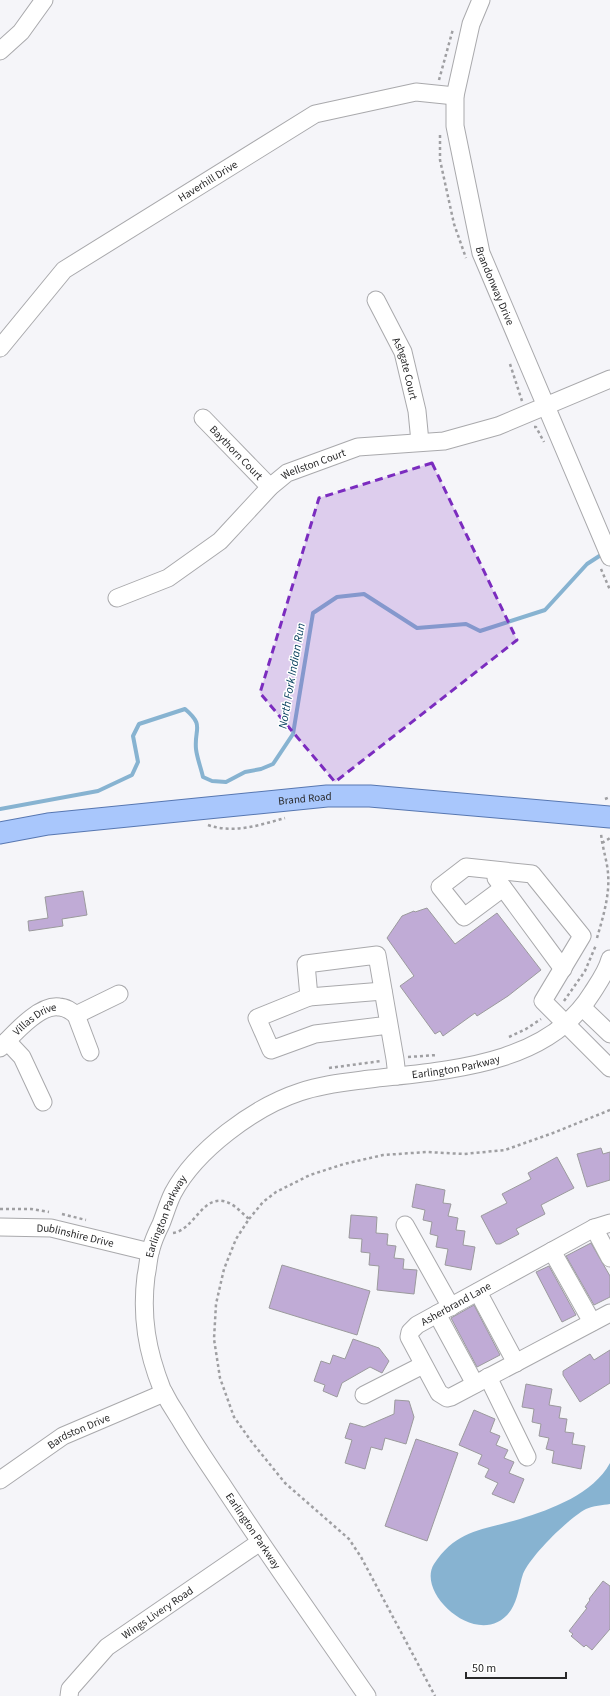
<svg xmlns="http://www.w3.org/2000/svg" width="610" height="1696" viewBox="0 0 610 1696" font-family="'Source Sans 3',sans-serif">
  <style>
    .water { fill: #87b3d1 }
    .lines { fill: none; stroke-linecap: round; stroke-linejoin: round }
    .stream { stroke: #87b3d1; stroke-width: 4 }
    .building { fill: #c0abd6; stroke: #9b9a9d }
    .minor-casing { stroke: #a9a9ac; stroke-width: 19 }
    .major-casing { stroke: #5777b1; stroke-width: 23 }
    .path { stroke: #9f9fa2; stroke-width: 2.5; stroke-dasharray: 3 3; stroke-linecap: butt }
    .minor { stroke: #fff; stroke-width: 17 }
    .major { stroke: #a9c7fc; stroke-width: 21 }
    .marked { fill: #7b2cbf; fill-opacity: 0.2; stroke: #7b2cbf; stroke-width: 3; stroke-dasharray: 8 5; stroke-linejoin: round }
    .labels { text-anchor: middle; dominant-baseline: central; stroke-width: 3; stroke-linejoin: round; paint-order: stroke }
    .street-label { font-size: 11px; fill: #29292a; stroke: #fff }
    .water-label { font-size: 12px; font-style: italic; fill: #063f5d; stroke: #fff }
  </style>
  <rect width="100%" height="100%" fill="#f5f5f9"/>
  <!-- water -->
  <path class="water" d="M610,1463V1504C603,1505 593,1506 586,1509C569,1518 531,1555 523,1574C519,1586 518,1599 511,1610C481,1653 415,1594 434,1564C457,1529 484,1530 520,1519C552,1509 593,1494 610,1463Z"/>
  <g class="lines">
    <!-- stream -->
    <path class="stream" d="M0,809L98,791L132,775L138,762L133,736L139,724L185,709C205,726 194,728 196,749C197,758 201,768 203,777L212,781L226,782L245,772L261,769L273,764L293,734L313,613L337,597L364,594L417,628L466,624L480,631L545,610L587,564L604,553"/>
  </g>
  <!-- building -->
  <path class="building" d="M83,891L87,915L62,919L63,926L29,931L28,921L48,918L45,897Z
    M427,908L455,944L497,913L541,970L508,996L477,1016L475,1013L443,1036L440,1031L435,1034L400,986L414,976L387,938L402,916L414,911L415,912Z
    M601,1148L603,1154L610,1152V1180L587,1187L577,1154Z
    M557,1157L574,1188L541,1205L545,1214L516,1229L519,1234L500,1244H496L481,1216L507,1203L502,1194L531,1179L528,1173Z
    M416,1184L445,1190L443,1203L451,1204L448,1216L458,1218L456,1230L465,1231L463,1245L475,1247L471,1270L445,1265L448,1249L436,1247L438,1236L430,1234L432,1222L423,1220L425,1210L412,1207Z
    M351,1215L377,1217L376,1233L388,1234L387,1245L396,1246L394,1258L404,1259L403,1269L417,1270L414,1294L377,1290L379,1266L369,1265L370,1253L361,1252L362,1239L349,1238Z
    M591,1243L610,1276V1297L594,1305L566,1256Z
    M282,1265L370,1291L357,1335L269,1308Z
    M549,1266L576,1315L562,1322L536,1272Z
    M474,1305L500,1355L477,1367L451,1318Z
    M353,1339L379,1348L389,1361L382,1373L370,1367L342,1383L337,1397L323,1391L325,1385L314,1381L321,1361L330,1364L333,1355L345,1359Z
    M610,1350V1383L580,1402L563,1375V1371L590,1354L594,1360Z
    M526,1384L552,1389L549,1405L561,1407L559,1418L567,1419L565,1432L574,1433L572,1444L585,1446L581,1469L552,1463L554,1451L546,1449L549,1438L539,1436L541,1424L532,1422L534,1409L522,1407Z
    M395,1400L409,1401L414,1417L406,1444L385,1438L382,1450L371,1447L365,1469L345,1463L352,1440L345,1438L350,1423L364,1427L394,1414Z
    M474,1410L495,1419L490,1432L500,1436L496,1445L508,1450L504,1458L514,1462L509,1473L524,1479L514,1503L492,1494L498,1483L485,1477L489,1469L478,1464L482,1455L459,1445Z
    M416,1439L458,1453L427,1541L385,1526Z
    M603,1581L610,1586V1629L592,1650L586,1645L584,1647L571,1636L573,1634L569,1631L587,1608L585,1607L590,1600L589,1599Z"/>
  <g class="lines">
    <defs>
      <g id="minor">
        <path id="s1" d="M481,0L471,24L455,96V126L481,253L610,557"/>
        <path d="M0,51L21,32L44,0"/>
        <path id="s2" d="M376,300L403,352L417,411L420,442"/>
        <path id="s3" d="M0,348L64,270L315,114L416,92L455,96"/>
        <path id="s4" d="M203,418L270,487"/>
        <path id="s5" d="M117,598L168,578L220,541L270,487L287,473L358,447L444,441L498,426L610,379"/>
        <path d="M496,878L563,969"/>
        <path d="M503,888L464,917L440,887L466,867L532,874L582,936L543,1001L610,1068"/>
        <path d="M309,997L383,991"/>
        <path d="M583,1008L610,1034"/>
        <path d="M76,1015L90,1052"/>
        <path d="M389,1025L315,1034L271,1050L257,1018L309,997L306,964L377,955L395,1059L397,1076"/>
        <path d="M7,1041L22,1057L43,1102"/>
        <path id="s6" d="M0,1048C13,1035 39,1004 59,1007C66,1007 71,1011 76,1015L119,994"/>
        <path d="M610,1223L594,1228L417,1325L410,1332L409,1337L439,1393L447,1398L451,1397L610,1313"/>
        <path d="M405,1225L451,1307"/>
        <path id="s7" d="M0,1227L51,1228L150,1252"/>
        <path d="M594,1228L610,1258"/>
        <path d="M552,1251L592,1322"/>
        <path d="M478,1292L516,1363"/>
        <path d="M437,1314L475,1384"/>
        <path d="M488,1377L527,1457"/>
        <path d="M364,1395L423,1365"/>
        <path id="s8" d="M0,1480L63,1436L164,1393"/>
        <path id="s9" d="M69,1696L70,1689L107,1647L260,1542"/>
        <path id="s10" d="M367,1696C318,1625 268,1555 221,1483C206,1461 192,1440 179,1418C173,1409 167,1399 162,1389C147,1351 141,1317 146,1276C148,1268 148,1258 151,1249C153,1241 157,1232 161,1224C165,1214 168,1203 173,1193C196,1150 254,1107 300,1092C323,1084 347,1082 370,1079C447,1070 547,1066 592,993C599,982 607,971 610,959"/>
      </g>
      <g id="major">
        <path id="s11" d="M0,833L48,824L327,796H370L610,817"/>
      </g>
    </defs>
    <!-- minor casing -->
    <use href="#minor" class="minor-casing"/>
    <!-- major casing -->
    <use href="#major" class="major-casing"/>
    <!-- path -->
    <path class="path" d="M439,80L453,29
      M440,135V160L454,224L466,258
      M510,364L522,401
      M534,427H536L544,442
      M601,569L610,590
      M605,799L610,797
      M208,825C234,834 260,825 285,818
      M602,843L610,838
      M597,938C603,917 610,895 608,873C607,860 602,847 601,833
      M564,1001L585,971L596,945
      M509,1037L526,1029L541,1019
      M408,1057L437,1055
      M329,1068L381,1061
      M0,1209H31L49,1212
      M62,1214L86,1220
      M249,1219L263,1202L276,1192L310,1175L344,1164L383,1155L427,1152L464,1154L505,1150L553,1133L610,1110
      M173,1233C195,1230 203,1191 229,1203C236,1206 243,1214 249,1219L236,1239L224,1269L216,1304L214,1339L220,1378L234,1417L251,1441L285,1483L349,1539L361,1557L435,1696"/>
    <!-- minor -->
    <use href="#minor" class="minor"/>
    <!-- major -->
    <use href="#major" class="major"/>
  </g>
  <!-- marked area -->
  <path class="marked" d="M432,463L517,640L335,782L260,693L319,498Z"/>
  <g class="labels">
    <!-- street labels -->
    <g class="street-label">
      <text stroke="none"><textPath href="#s3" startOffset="270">Haverhill Drive</textPath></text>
      <text stroke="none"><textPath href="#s1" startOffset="295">Brandonway Drive</textPath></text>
      <text stroke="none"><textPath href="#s2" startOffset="75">Ashgate Court</textPath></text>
      <text stroke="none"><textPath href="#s4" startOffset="48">Baythorn Court</textPath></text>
      <text stroke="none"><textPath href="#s5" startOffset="242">Wellston Court</textPath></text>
      <text stroke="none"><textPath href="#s11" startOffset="307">Brand Road</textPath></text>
      <text stroke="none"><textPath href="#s6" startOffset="46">Villas Drive</textPath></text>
      <text stroke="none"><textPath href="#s10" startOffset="896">Earlington Parkway</textPath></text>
      <text stroke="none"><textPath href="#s10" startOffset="548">Earlington Parkway</textPath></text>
      <text stroke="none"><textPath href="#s7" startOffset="76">Dublinshire Drive</textPath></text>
      <text transform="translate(456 1304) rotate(-29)">Asherbrand Lane</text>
      <text stroke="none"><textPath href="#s8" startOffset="93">Bardston Drive</textPath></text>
      <text transform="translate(253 1531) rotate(56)">Earlington Parkway</text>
      <text stroke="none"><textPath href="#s9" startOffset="124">Wings Livery Road</textPath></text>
    </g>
    <!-- water labels -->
    <g class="water-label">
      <text transform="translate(292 676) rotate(-80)">North Fork Indian Run</text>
    </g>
  </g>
  <!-- scale -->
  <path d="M466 1672v6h100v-6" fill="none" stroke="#29292a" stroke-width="2"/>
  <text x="472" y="1672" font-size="12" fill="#29292a" stroke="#ffffff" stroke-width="3" paint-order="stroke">50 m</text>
</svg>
